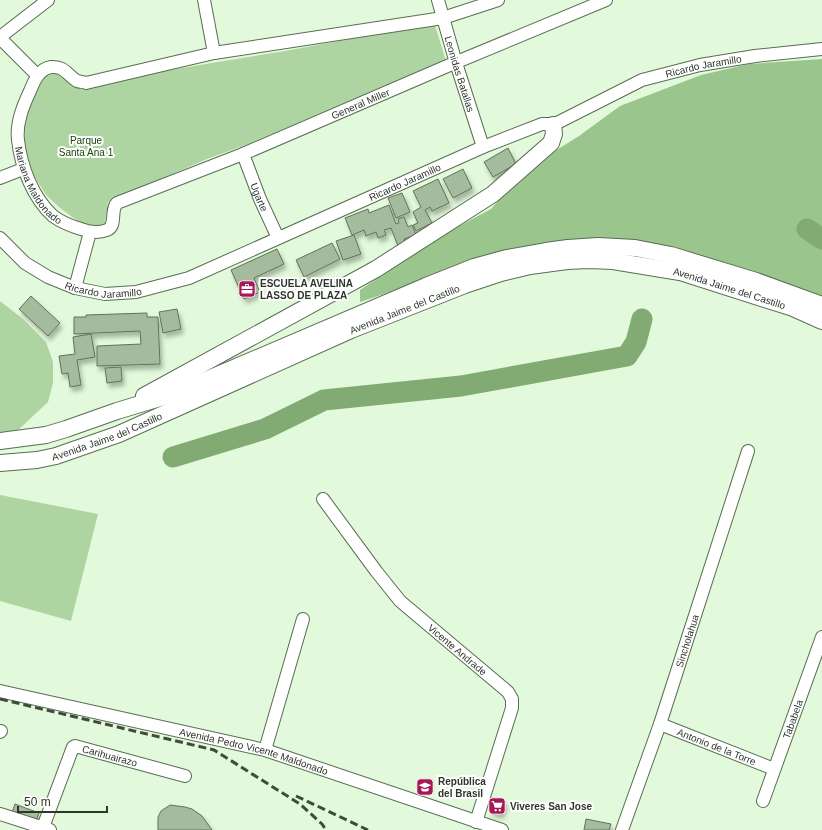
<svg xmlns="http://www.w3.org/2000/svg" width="822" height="830" font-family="Arial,sans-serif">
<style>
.green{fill:#aed5a1}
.forest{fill:#9ac58c}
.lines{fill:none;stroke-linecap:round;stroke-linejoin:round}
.river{stroke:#81ab73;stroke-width:21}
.building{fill:#a5bb9e;stroke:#5f7358;filter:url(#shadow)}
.minor-casing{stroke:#596d53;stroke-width:14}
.major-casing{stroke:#596d53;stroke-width:18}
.minor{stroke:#fff;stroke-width:12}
.major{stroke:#fff;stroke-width:16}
.rail{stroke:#404a3d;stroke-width:3;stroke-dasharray:8 4;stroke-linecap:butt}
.labels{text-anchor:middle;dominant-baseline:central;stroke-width:4;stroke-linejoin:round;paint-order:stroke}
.street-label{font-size:10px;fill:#2d362b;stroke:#fefefe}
.park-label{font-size:10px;fill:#1a4307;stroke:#fefefe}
.poi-label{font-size:10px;font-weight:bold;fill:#2d362b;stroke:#fefefe;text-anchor:start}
</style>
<defs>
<filter id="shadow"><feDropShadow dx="2.5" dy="4.5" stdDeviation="2" flood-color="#0004"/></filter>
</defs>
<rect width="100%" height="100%" fill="#e2f9db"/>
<path class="green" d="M434 22 446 61 354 101 268 137 207 159 108 202 104 230 82 224 60 208 46 195 33 174 24 151 25 118 32 95 44 77 60 72 79 87C148 73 216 62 285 51 335 42 385 32 434 22Z
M0 301 23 319 46 342 53 362V383L48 402 17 431 0 434Z
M0 495 98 514 71 621 0 601Z"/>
<path class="forest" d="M822 59V299L673 252H509L360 302V290L441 236 491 209 504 194 547 156 579 136 620 106 701 75 749 64Z"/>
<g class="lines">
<path class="river" d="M807 229 822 239
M173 457 265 429 324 400 461 386 627 356 636 342 642 319"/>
</g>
<path class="building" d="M508 148 516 164 493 177 484 162Z
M463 169 472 188 453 198 443 179Z
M438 179 449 203 432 211 430 207 425 210 432 223 416 231 413 225 418 223 413 212 421 207 413 191Z
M402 193 410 212 396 218 388 198Z
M389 205 396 224 399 223 398 219 404 217 408 227 412 225 416 235 404 239 405 243 398 246 391 228 384 230 386 235 378 238 376 232 366 236 364 230 352 235 345 218 368 209 369 213Z
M354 235 361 254 343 260 336 241Z
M332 243 340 259 304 277 296 260Z
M277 249 284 264 254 278 260 292 244 299 231 270Z
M31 296 60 323 48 336 19 309Z
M177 309 181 329 163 333 159 312Z
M147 313V317H158L160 364 97 366V346L141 344 140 331 74 334V317H86V315Z
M91 334 95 357 77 360 81 385 70 387 68 373 62 374 59 356 75 354 73 337Z
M121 367 122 381 107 383 105 368Z
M494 798 505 802 501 814 490 811Z
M15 804 39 813 35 823 11 815Z
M170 805 185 807 192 809 202 816 212 830H158V817L161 811Z
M586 819 611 824 609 830H584Z"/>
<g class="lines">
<defs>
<g id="minor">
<path d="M204 0 214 53"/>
<path id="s1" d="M438 0 456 63 483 147"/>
<path id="s2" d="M498 0 443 18 214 53 86 83C84 82 80 82 77 81 67 75 65 66 51 67 39 69 34 81 30 91 23 106 16 123 18 140 21 167 33 198 53 216 61 222 71 226 81 229 89 232 99 233 107 230 117 226 110 210 117 203L243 154 452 64 606 0"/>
<path d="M0 37 48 0"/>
<path d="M0 38 37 75"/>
<path id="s3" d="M243 154 260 199 278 238"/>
<path d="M0 178 23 169"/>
<path id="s4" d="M0 238 25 263 48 277 75 288 105 294 136 292 189 278 483 147 542 124H548L553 125 642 80 700 65 755 56 822 49"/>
<path d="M75 288 90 232"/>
<path id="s5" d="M323 499 376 571 400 601 508 692 512 699V708L476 822"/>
<path id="s6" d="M0 691 265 750 502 830"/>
<path id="s7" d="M660 724 774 769"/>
<path d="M0 732 1 731"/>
<path d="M265 750 303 619"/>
<path id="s8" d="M763 801 822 637"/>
<path d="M0 814 50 830"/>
<path id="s9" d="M42 830 73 747 75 746 185 776"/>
<path id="s10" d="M622 830 660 724 748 451"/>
</g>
<g id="major">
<path d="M144 396 376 269 493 194 551 143 554 134 553 125"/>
<path d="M0 441 46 435 66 429 117 411 173 394 426 286 474 267 507 258 546 251 568 248 598 246 635 248 671 255 756 281 822 305"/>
<path id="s11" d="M0 463 37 460 56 456 119 434 351 330 465 285 501 273 530 266 567 261 589 260 613 261 680 272 793 308 822 321"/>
</g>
</defs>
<use href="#minor" class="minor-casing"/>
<use href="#major" class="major-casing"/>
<use href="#minor" class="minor"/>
<use href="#major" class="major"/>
<path class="rail" d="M0 699 214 750 300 804 322 824 326 830
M296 796 368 830"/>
</g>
<defs>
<symbol id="office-square" viewBox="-11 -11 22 22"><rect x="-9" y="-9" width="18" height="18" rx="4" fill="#a61758" stroke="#fefefe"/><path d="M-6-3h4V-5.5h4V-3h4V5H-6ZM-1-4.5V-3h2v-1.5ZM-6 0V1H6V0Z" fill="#fff"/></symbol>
<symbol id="school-square" viewBox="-11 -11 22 22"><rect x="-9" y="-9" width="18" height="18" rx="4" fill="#a61758" stroke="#fefefe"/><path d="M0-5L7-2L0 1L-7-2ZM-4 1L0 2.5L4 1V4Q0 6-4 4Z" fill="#fff"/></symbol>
<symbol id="supermarket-square" viewBox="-11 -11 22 22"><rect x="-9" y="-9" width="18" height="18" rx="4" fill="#a61758" stroke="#fefefe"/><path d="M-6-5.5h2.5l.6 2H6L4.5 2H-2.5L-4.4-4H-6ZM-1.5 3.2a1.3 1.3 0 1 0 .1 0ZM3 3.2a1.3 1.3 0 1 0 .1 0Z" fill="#fff"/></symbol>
</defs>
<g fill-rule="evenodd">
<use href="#office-square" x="237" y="279" width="20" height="20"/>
<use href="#school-square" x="415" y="777" width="20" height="20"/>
<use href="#supermarket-square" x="487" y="796" width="20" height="20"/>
</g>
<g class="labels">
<g class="street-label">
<text stroke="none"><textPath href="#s4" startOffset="767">Ricardo Jaramillo</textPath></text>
<text stroke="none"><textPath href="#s1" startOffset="77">Leonidas Batallas</textPath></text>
<text stroke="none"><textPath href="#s2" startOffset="981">General Miller</textPath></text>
<text stroke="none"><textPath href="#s2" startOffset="596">Mariana Maldonado</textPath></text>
<text stroke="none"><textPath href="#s4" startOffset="444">Ricardo Jaramillo</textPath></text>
<text stroke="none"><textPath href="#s3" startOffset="46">Ugarte</textPath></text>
<text stroke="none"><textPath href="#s4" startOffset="120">Ricardo Jaramillo</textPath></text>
<text stroke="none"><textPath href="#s11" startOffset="771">Avenida Jaime del Castillo</textPath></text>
<text stroke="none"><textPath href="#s11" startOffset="435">Avenida Jaime del Castillo</textPath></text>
<text stroke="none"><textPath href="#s11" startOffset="111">Avenida Jaime del Castillo</textPath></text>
<text stroke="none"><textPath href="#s10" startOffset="200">Sincholahua</textPath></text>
<text stroke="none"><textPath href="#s5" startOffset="203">Vicente Andrade</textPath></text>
<text stroke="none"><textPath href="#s8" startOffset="87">Tababela</textPath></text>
<text stroke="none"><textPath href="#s7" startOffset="61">Antonio de la Torre</textPath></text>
<text stroke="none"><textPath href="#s6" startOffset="261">Avenida Pedro Vicente Maldonado</textPath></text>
<text stroke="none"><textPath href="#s9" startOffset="127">Carihuairazo</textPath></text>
</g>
<g class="park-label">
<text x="86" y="140">Parque<tspan x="86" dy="12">Santa Ana 1</tspan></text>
</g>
<g class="poi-label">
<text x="260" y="283">ESCUELA AVELINA<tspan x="260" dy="12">LASSO DE PLAZA</tspan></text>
<text x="438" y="781">República<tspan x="438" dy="12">del Brasil</tspan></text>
<text x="510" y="806">Viveres San Jose</text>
</g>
</g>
<path d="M18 806v6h89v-6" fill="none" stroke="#2d362b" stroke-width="2"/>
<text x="24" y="806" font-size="12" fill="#2d362b" stroke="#fefefe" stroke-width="3" paint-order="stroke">50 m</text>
</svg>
